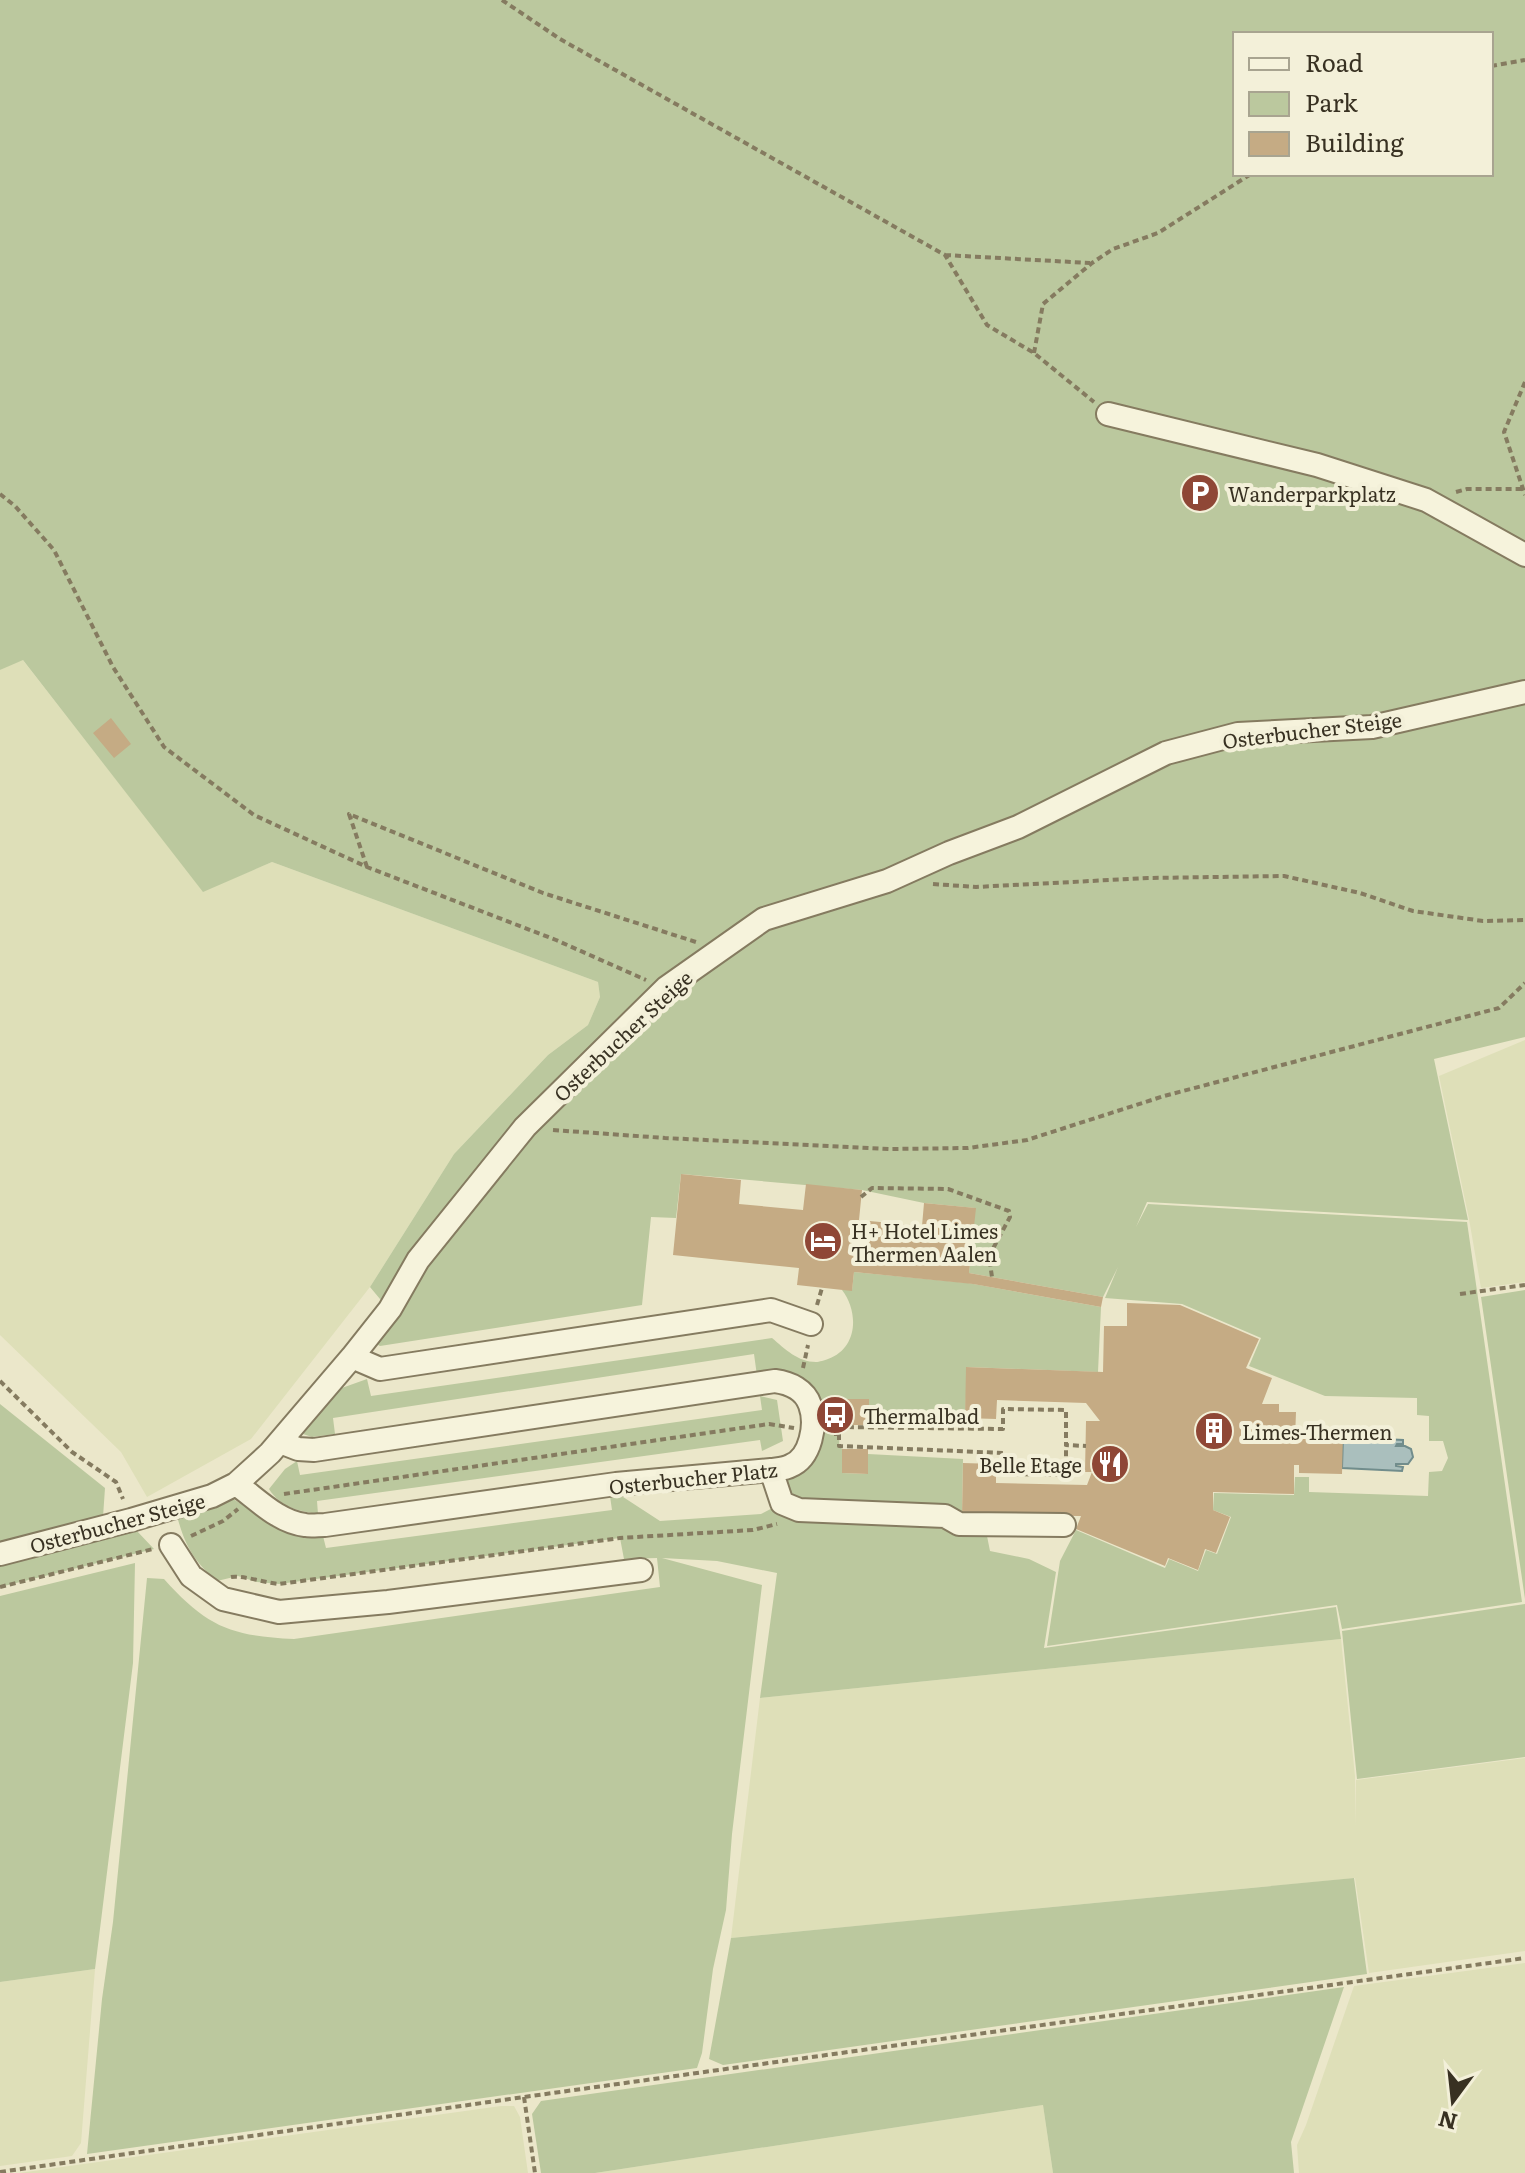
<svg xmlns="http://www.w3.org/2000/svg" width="1525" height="2173" font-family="Literata,serif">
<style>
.farmland{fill:#dedfb8}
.green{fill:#bbc89e;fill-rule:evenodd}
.water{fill:#aabfbd;stroke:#718d8c;stroke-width:2}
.building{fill:#c5ab84}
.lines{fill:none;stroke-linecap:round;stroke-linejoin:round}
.minor-casing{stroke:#857b60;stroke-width:26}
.path{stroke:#857b60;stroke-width:4;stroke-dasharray:6 4;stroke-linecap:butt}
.minor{stroke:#f6f3dc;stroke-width:22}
.labels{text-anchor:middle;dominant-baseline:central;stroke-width:8;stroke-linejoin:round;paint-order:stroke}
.poi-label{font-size:20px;fill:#383122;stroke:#f3f0d9;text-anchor:start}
.street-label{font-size:20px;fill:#383122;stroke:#f3f0d9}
</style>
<rect width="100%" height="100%" fill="#ebe7ca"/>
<path class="farmland" d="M22 659 203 891 272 862 598 982 600 997 588 1025 548 1055 454 1154 370 1287 251 1439 147 1497 121 1452 0 1335V670Z
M1525 1040V1282L1481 1288 1469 1219 1439 1076Z
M1341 1639 1355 1776V1826L1356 1780 1525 1758V1951L1369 1973 1355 1878 731 1938 760 1698Z
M1525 1963V2173H1299L1297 2145 1306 2125 1354 1986Z
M95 1969 81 2143 72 2156 0 2166V1982Z
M1043 2105 1053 2173H595Z
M501 2106H514L520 2117 528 2173H19Z"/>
<path class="green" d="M0 0H1525V1037L1434 1059 1468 1220 1147 1202 1136 1227 1148 1204 1467 1222 1522 1602 1342 1629 1337 1605 1047 1646 1060 1561 1076 1530 1165 1568 1169 1559 1198 1571 1206 1550 1217 1554 1231 1517 1213 1510 1214 1493 1294 1495 1295 1477H1309V1492L1428 1496 1429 1472 1442 1471 1448 1458 1443 1441H1429V1416L1417 1415V1398L1325 1396 1249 1366 1261 1338 1182 1304 1105 1298 1118 1267 1103 1297 969 1273 975 1208 924 1203 862 1190 681 1174 676 1218 651 1217 642 1305 380 1346 373 1342 385 1305 370 1287 454 1154 548 1055 588 1025 600 997 598 982 272 862 203 892 23 660 0 670ZM1235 34H1491V174H1235Z
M854 1272 968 1283 1101 1307 1098 1372 967 1367 965 1424 869 1422V1399H842L839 1446 842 1449V1473L867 1474 868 1454 963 1459 962 1515 864 1513 862 1525 930 1527 987 1536 990 1551 1029 1559 1056 1572 1044 1648 1336 1607 1341 1639 760 1698 777 1573 717 1561 662 1558 762 1585 732 1834 726 1910 713 1969 702 2053 697 2068 87 2154 102 1999 113 1922 147 1578 164 1579C207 1627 231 1636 294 1639L660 1587 657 1558 624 1559 620 1538 279 1584 257 1582 238 1576 217 1581C193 1561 185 1545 177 1516L230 1497 278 1527 323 1536 326 1548 612 1510 610 1496 620 1495 660 1521 761 1514 782 1503 771 1470 792 1466 810 1404 758 1383 754 1354 333 1418 335 1434 312 1437 303 1434 339 1389 367 1379 371 1396 772 1338C785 1349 798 1362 816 1362 819 1362 825 1360 828 1359 858 1348 859 1312 842 1290H852Z
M1525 1290V1599L1481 1297Z
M760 1396 777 1400 783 1441 762 1451 760 1440 317 1501 318 1514C298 1511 280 1507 269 1489L285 1469 297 1461 300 1475 762 1410Z
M0 1404 105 1488 103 1517 0 1543Z
M136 1530 154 1549 0 1587V1564Z
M135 1563 133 1663 95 1969 0 1982V1596Z
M1525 1604V1757L1357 1779 1342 1631Z
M1354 1878 1367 1974 723 2065 709 2059 731 1938Z
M1344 1987 1291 2142 1294 2173H1053L1043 2105 595 2173H541L532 2114 541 2101Z"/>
<path class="water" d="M1343 1437 1403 1440V1444H1397L1396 1446H1405L1411 1449 1413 1457 1408 1464H1396V1466L1403 1467 1402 1471 1342 1468Z"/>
<path class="building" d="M111 718 131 744 114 758 93 733Z
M681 1174 741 1180 739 1204 803 1210 806 1184 862 1190 859 1220 922 1226 924 1203 976 1208 969 1273 1103 1297 1101 1307 973 1284 854 1272 852 1291 797 1285 799 1268 673 1255Z
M1127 1303 1180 1305 1259 1339 1246 1368 1272 1378 1262 1404H1279V1412H1296L1295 1439 1300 1440V1433L1343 1434 1342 1474 1299 1473V1465H1294V1494L1213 1492V1510L1230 1517 1216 1553 1205 1549 1198 1570 1168 1558 1165 1566 1076 1529 1081 1516 962 1515 963 1463 996 1464V1483L1087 1485 1092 1472H1085L1086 1421H1100L1086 1403 997 1400 996 1419 965 1418 966 1367 1103 1372 1104 1326H1127Z
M842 1399H869V1425H842Z
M842 1449H868V1474L842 1473Z"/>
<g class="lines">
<defs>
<path id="minor" d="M1108 414 1317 465 1426 500 1525 555
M352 1357 380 1369 771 1310 811 1324
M771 1470 782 1503 799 1510 945 1516 959 1524 1064 1525
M236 1484C256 1498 278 1522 305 1525 311 1526 318 1525 325 1525L616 1484 771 1470C777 1469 785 1469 790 1466 811 1458 817 1424 810 1405 805 1390 790 1383 775 1381L314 1450 298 1449 280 1442
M171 1545 191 1576 223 1599 279 1612 388 1602 641 1570
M0 1554 131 1520 212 1496 236 1484 270 1453 352 1357 390 1309 418 1260 525 1127 666 988 764 919 887 881 949 853 1018 827 1166 753 1238 734 1372 727 1525 692"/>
</defs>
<use href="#minor" class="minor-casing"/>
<path class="path" d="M502 0 560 39 945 255 987 325 1034 353 1094 402
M1491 66 1525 60
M945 255 1090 263
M1034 353 1043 304 1092 263 1113 249 1158 233 1251 174
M1525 382 1504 432 1525 495
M1456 492 1467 489H1523
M0 494 15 506 54 550 113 667 164 747 254 815 367 867 556 940 646 980
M367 867 349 814 543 893 696 942
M933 884 976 887 1148 878 1284 876 1360 893 1413 911 1483 921 1525 920
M553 1130 665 1138 890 1149 968 1148 1027 1140 1164 1096 1499 1008 1525 983
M861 1197 872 1188 948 1189 1009 1211 1010 1217 989 1256 992 1277
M1460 1294 1525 1285
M817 1305 822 1288
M803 1368 808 1345
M0 1381 72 1452 116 1482 123 1499
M834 1434H839L840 1427 1003 1429V1409L1066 1410V1445L1086 1446
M839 1434V1446L1003 1453 1002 1474 1066 1475V1445
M284 1494 769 1424 794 1428
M191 1536 223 1521 238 1509
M231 1577C242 1575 266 1583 279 1584L620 1538 753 1530 777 1524
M0 1587 153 1549
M524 2097 535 2173
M0 2172 524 2097 1525 1958"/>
<use href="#minor" class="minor"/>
</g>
<defs>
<symbol id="parking-disc" viewBox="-11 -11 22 22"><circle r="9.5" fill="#8f4736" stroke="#f3f0d9"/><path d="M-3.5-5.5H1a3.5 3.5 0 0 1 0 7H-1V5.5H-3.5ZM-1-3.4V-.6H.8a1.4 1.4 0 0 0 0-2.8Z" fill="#fff"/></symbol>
<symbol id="hotel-disc" viewBox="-11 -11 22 22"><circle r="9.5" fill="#8f4736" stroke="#f3f0d9"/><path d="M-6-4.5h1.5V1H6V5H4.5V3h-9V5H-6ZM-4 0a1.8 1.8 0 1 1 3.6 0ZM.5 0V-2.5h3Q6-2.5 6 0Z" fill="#fff"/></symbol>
<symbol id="bus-disc" viewBox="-11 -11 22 22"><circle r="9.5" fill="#8f4736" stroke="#f3f0d9"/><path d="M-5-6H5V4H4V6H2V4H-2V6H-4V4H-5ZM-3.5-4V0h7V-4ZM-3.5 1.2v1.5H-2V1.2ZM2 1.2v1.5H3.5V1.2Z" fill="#fff"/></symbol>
<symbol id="building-disc" viewBox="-11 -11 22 22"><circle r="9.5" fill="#8f4736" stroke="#f3f0d9"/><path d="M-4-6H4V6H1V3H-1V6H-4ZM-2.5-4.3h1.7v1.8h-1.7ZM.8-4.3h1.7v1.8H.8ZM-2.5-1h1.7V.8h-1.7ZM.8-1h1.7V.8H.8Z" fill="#fff"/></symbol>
<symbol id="restaurant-disc" viewBox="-11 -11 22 22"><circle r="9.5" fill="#8f4736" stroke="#f3f0d9"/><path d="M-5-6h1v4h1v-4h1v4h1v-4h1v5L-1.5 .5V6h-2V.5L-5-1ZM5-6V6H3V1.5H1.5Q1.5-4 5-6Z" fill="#fff"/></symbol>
</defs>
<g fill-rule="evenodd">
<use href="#parking-disc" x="1178" y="471" width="44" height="44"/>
<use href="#hotel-disc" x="801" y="1219" width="44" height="44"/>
<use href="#bus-disc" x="813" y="1393" width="44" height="44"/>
<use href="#building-disc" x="1192" y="1409" width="44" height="44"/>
<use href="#restaurant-disc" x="1088" y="1442" width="44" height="44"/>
</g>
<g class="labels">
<g class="poi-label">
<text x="1228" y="493">Wanderparkplatz</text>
<text x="851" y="1230">H+ Hotel Limes<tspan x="851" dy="23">Thermen Aalen</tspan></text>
<text x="863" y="1415">Thermalbad</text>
<text x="1242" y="1431">Limes-Thermen</text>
<text x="1082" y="1464" text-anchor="end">Belle Etage</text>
</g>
<g class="street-label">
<text transform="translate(1312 729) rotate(-7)">Osterbucher Steige</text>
<text transform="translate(622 1035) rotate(-43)">Osterbucher Steige</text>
<text transform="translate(693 1477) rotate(-6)">Osterbucher Platz</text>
<text transform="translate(117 1522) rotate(-15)">Osterbucher Steige</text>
</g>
</g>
<rect x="1233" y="32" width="260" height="144" fill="#f3f0d9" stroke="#a8a490" stroke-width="2"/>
<rect x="1249" y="58" width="40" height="12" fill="#f6f3dc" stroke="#a8a490" stroke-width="2"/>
<text x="1305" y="72" font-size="24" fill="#383122">Road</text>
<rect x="1249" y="92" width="40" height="24" fill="#bbc89e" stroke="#a8a490" stroke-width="2"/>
<text x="1305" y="112" font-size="24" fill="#383122">Park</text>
<rect x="1249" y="132" width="40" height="24" fill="#c5ab84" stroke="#a8a490" stroke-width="2"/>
<text x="1305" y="152" font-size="24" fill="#383122">Building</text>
<g transform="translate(1453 2101) rotate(195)" stroke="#f3f0d9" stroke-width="6" paint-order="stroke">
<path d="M0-6L14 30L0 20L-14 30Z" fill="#383122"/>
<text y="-12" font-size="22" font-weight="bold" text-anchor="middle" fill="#383122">N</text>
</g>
</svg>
